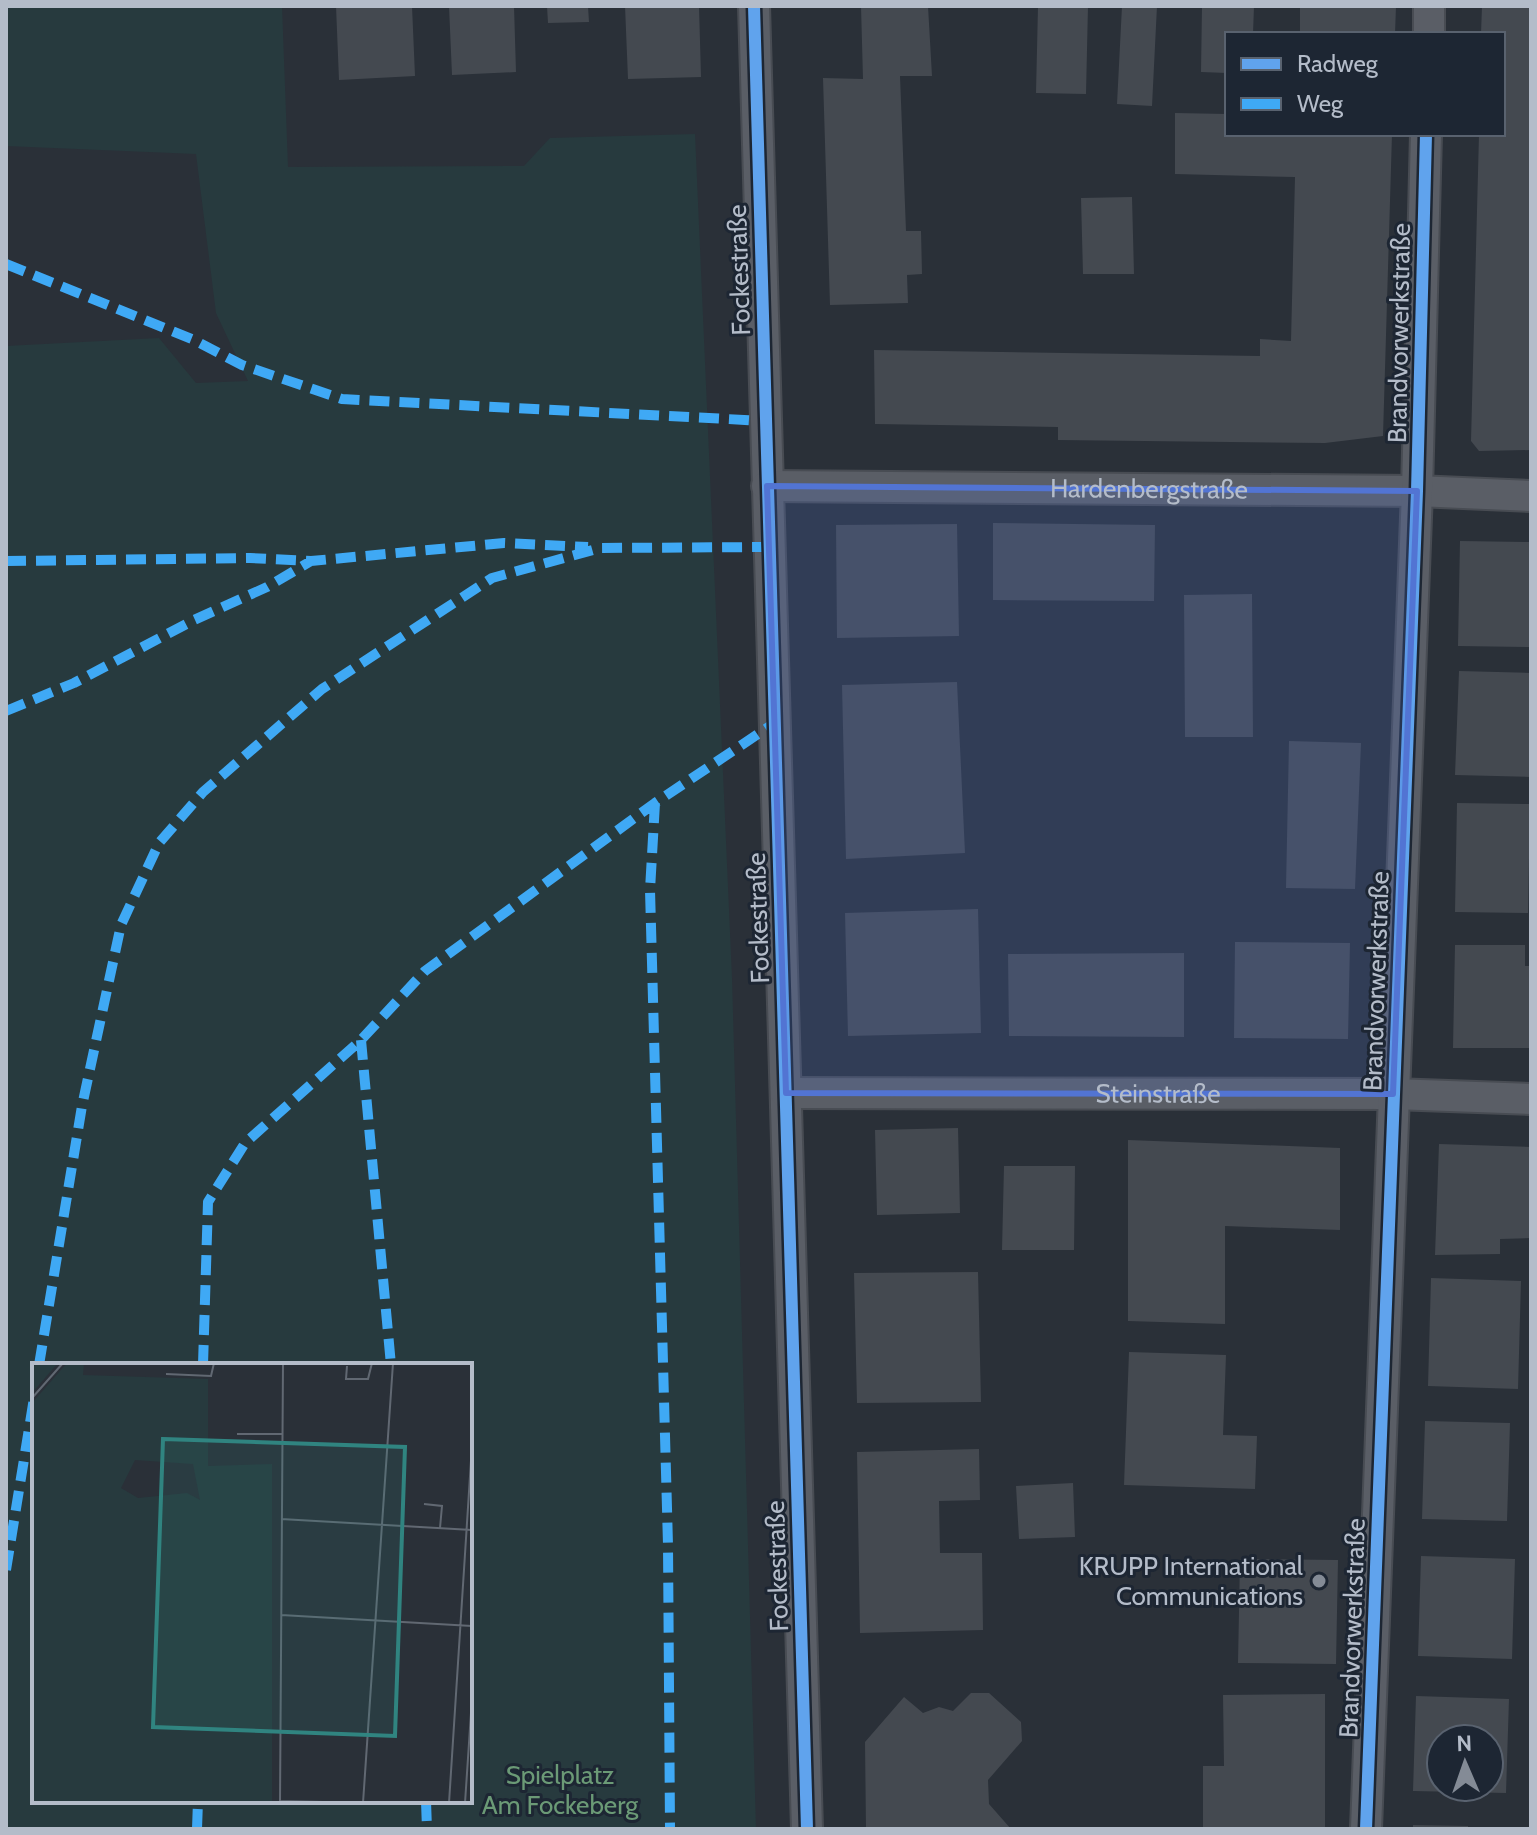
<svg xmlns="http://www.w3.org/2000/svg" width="1537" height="1835" font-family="Cabin,sans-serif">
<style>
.green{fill:#273a3e;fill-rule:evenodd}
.building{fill:#444950;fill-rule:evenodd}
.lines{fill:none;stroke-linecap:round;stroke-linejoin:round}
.minor-casing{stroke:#484c53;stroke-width:34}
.minor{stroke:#5a5e66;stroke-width:30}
.quiet{stroke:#3fa9f5;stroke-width:10;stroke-dasharray:20 10;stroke-linecap:butt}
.cycleway-casing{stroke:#1d2633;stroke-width:17}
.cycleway{stroke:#60a3ed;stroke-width:12}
.marked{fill:#5274d3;fill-opacity:0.2;stroke:#5274d3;stroke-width:6;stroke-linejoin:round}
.poi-dot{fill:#848b96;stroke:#1d2633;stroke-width:3}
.labels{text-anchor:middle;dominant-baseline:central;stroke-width:6;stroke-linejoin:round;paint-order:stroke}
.street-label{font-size:26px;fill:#b4bcc9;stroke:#1d2633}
.poi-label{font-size:26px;fill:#b4bcc9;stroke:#1d2633;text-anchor:end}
.park-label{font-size:26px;fill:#6b9a76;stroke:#1d2633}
.inset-road{fill:none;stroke:#616872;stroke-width:2}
.view{fill:#308480;fill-opacity:0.15;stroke:#308480;stroke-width:4}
.inset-edge{fill:none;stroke:#b4bcc9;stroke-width:4}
</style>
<rect width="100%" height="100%" fill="#2a3038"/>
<path class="green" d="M6 6H282L288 167 524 166 550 138 695 134 732 978 756 1829H6V346L159 338 196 383 248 381 216 313 196 154 6 146ZM34 1365H470V1801H34Z"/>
<path class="building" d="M336 6H412L415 76 339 80Z
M449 6H514L516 72 452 75Z
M547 6H588L589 22 548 23Z
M625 6H699L701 77 628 79Z
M861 6H928L932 76H900L906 231H921L922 274 907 275 908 303 830 305 823 78 863 79Z
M1038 6H1088L1086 94 1036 93Z
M1122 6H1157L1152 106 1117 104Z
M1202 6H1254L1253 34H1227V73L1201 72Z
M1300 6H1396L1395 34H1300Z
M1482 6H1531V450L1479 451 1471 441 1479 134H1503V34H1481Z
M1175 113 1227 114V134H1392L1383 436 1325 443 1058 440V427L875 424 874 350 1260 356V339L1291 341 1295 177 1175 174Z
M1132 197 1134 274H1083L1081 198Z
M993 523 1155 525 1154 601 993 600Z
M957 524 959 636 837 638 836 525Z
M1460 541 1531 542V647L1458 646Z
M1252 594 1253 737H1185L1184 595Z
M1459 671 1531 673V777L1455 775Z
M957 682 965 853 846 859 842 685Z
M1289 741 1361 743 1355 889 1286 888Z
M1457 803 1530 804 1528 913 1455 912Z
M978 909 981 1033 848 1036 845 913Z
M1235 942 1350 943 1348 1039 1234 1038Z
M1455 945H1525V966H1531V1048H1453Z
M1184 953V1037L1009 1036 1008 954Z
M958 1128 960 1213 877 1215 875 1130Z
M1128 1140 1340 1148V1230L1225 1226V1324L1128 1321Z
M1439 1144 1531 1147V1238L1500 1239V1254L1435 1255Z
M1004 1166H1075L1074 1250H1002Z
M978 1272 981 1402 857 1403 854 1273Z
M1431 1278 1521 1281 1518 1389 1428 1386Z
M1129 1352 1226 1355 1223 1435 1257 1436 1255 1489 1124 1485Z
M1425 1421 1510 1423 1507 1521 1422 1519Z
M979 1449 980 1500 939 1501 940 1553H982L983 1630 860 1633 857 1452Z
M1073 1483 1075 1537 1019 1539 1016 1486Z
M1421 1556 1515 1559 1512 1659 1418 1656Z
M1240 1559 1338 1560 1336 1664 1238 1663Z
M971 1693H989L1021 1722 1022 1741 988 1780 989 1804 1011 1829H866L865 1742 904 1697 923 1713 939 1707 953 1711Z
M1325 1694V1829H1203V1766H1224L1223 1695Z
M1416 1696 1509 1699 1506 1793 1413 1791ZM1441 1739H1489V1787H1441Z
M1413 1825 1468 1826V1829H1413Z"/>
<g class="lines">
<defs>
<g id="minor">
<path d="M754 6 807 1829"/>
<path d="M1429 34V6"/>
<path id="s1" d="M767 486 1417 491 1531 496"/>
<path id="s2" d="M786 1093 1393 1094 1531 1099"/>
<path d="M1366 1829 1417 491 1426 134"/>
</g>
</defs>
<use href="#minor" class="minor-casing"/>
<use href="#minor" class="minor"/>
<path class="quiet" d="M6 264 194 340 242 365 342 399 765 421
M6 561 250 558 311 561 504 543 588 547
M6 711 74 683 194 620 267 587 311 561
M655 803 650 890 668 1545 670 1829
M361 1040 391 1365
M39 1365 82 1106 121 925 159 843 203 792 322 689 492 578 600 548 768 547
M203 1365 208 1202 245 1143 361 1040 425 971 655 803 773 724
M6 1570 34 1398
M426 1801 427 1829
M197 1829 198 1801"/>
<defs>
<path id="cycleway" d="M754 6 807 1829
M1366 1829 1417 491 1426 134"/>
</defs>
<use href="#cycleway" class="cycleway-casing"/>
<use href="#cycleway" class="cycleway"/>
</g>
<path class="marked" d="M767 486 1417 491 1393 1094 786 1093Z"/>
<circle class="poi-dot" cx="1319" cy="1581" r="8"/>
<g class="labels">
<g class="street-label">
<text transform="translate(739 270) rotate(-92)">Fockestraße</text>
<text transform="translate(1399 333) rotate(-89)">Brandvorwerkstraße</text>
<text stroke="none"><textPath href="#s1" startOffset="382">Hardenbergstraße</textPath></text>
<text transform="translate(758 918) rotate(-92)">Fockestraße</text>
<text transform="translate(1376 981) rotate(-88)">Brandvorwerkstraße</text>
<text stroke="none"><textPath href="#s2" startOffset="372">Steinstraße</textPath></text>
<text transform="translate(777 1566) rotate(-92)">Fockestraße</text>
<text transform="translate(1352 1628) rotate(-88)">Brandvorwerkstraße</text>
</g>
<g class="poi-label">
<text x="1303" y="1566">KRUPP International<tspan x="1303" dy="30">Communications</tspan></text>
</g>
<g class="park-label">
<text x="560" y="1775">Spielplatz<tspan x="560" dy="30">Am Fockeberg</tspan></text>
</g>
</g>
<g transform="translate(32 1363)">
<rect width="440" height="440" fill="#2a3038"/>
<path d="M4 0H26L0 30V7ZM35 0H52L51 12 176 16V103L240 101V440H0V40ZM103 97 161 101 168 137 155 130 106 135 89 125Z" fill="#273a3e" fill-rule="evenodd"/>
<path class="inset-road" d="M315 3 314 16H336L340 0M134 11 179 13 182 0M0 35 31 0M205 71H250M392 141 410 143 408 165M249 156 440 167M249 252 440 263M248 438 335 440M248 440 251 0M331 440 361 0M417 440 440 82M433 440 440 335"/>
<path class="view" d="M131 76 373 84 363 373 121 364Z"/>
<rect width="440" height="440" class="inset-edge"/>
</g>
<rect width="1537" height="1835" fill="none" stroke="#b4bcc9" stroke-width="16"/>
<rect x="1225" y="32" width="280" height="104" fill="#1d2633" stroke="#59626f" stroke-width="2"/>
<rect x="1241" y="58" width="40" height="12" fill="#60a3ed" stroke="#59626f" stroke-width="2"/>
<text x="1297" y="72" font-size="24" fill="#b4bcc9">Radweg</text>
<rect x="1241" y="98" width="40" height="12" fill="#3fa9f5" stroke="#59626f" stroke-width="2"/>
<text x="1297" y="112" font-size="24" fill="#b4bcc9">Weg</text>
<g transform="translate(1465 1763) rotate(358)"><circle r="38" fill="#1d2633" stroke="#59626f" stroke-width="2"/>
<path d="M0-6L14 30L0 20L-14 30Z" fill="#848b96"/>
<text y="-12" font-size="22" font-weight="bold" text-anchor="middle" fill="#b4bcc9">N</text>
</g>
</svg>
